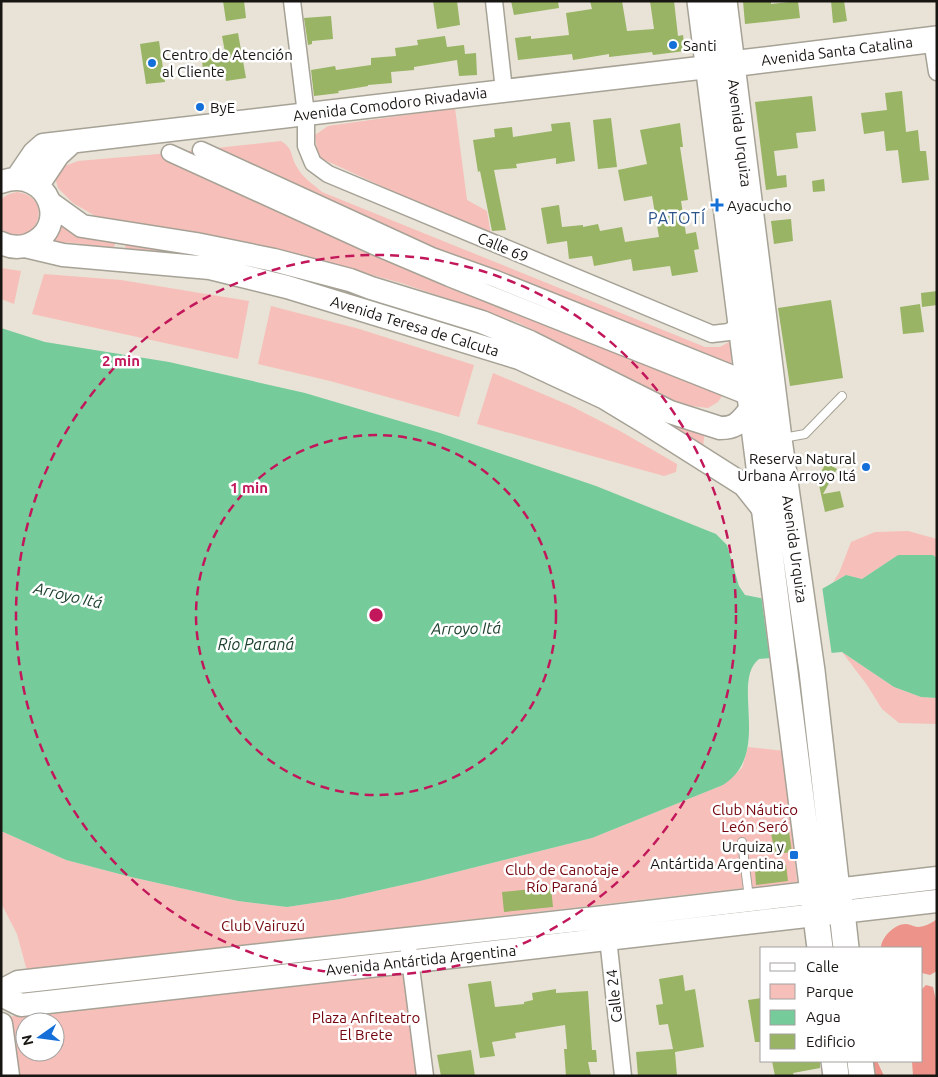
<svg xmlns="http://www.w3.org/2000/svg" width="938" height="1077" font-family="Ubuntu,sans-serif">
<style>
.green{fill:#f7bfb9;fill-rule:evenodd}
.forest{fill:#ed938a}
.water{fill:#75cb9a}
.pier{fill:#e8e3d6}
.building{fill:#98b464}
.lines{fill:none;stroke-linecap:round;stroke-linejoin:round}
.lane-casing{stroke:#a6a296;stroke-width:10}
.street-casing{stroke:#a6a296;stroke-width:19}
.secondary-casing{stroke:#a6a296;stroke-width:25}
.primary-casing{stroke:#a6a296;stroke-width:28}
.lane{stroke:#fff;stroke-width:8}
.street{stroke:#fff;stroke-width:16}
.secondary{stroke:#fff;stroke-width:22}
.primary{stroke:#fff;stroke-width:25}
.ring{fill:none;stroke:#c2185b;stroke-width:2.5;stroke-dasharray:9 6}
.poi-dot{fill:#156fd8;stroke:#fff;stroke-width:2}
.labels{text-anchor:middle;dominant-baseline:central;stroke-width:5;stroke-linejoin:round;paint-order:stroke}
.poi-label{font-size:15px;fill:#181612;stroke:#fff;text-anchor:start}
.street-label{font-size:15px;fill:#181612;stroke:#fff}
.park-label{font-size:15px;fill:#74040d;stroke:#fff}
.neighbourhood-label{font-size:16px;letter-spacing:1px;fill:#2a5388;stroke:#fff}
.water-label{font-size:16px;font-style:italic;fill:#1b402c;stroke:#fff}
.centre{fill:#c2185b;stroke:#fff;stroke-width:2.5}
.ring-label{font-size:15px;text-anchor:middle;font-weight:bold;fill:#c2185b;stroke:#fff;stroke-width:5;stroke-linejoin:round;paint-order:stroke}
</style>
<rect width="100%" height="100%" fill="#e8e3d6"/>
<path class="green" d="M455 108 467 200 487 211 491 236 318 157 315 135 328 126Z
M281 141C294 149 290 156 297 167 302 177 314 185 322 192L705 347H720L731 341V374L724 393 718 402 708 408 691 406 671 401 619 373 519 323 401 283 325 262 208 235 97 217 73 203 58 188 55 178 62 167 78 161 170 153Z
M17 192C60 198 31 256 1 230V199L9 194Z
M63 223 82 236 115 243 114 249 75 243 54 242 52 240 60 224Z
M126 244 268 267V274L184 257 125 249Z
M1 268 21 271 14 304 1 299Z
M279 270 471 328 705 429 703 447 645 415 278 277Z
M44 274 121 280 249 301 238 359 32 314Z
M271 306 356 328 474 365 459 417 330 381 258 364Z
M493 373 571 406 620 431 677 464 676 472 664 476 477 424Z
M908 531 937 539V560L933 555H898L862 579 846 575 833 582 839 573 851 542 875 532Z
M842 652 894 687 921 697 937 698V724L899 723 882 709 867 685Z
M748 747 785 751 797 882 422 925 245 948 27 971 17 934 1 903V831L66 860 131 877 238 901 287 907 340 899 420 881 592 838 723 785 742 768Z
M409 971 422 1076H13L6 1017ZM25 1022H55V1052H25Z"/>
<path class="forest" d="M937 919V971L930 975 922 973V948H881C881 938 894 924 906 924 910 924 914 927 918 927 924 927 932 923 937 919Z
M926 985 933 987 936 1000 937 1076H913L912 1061H922V989Z
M857 1061H877L884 1076H861Z"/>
<path class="water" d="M1 328 45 342 169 362 305 393 440 433 596 486 716 534 727 545 739 586 745 595 765 599 822 589 846 575 862 579 898 555H933L937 558V698L921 697 894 687 842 652 759 659C730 682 773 753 723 785L592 838 420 881 340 899 287 907 238 901 131 877 66 860 1 831Z"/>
<path class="pier" d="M822 586 832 656 770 661 761 595 765 597Z"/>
<path class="building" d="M223 1H244L246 18 226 21Z
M433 1H457L460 25 437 29Z
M511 1H558L559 8 514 15Z
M590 1H622L627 31 654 29 650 1H674L678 36 683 35 685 51 653 55 652 52 609 57V54L573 60 572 54 518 60 515 38 531 36V39L569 35 566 13 592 9Z
M743 1H771V4L798 1 800 18 745 24Z
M831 1H844L847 21 833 23Z
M331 16 333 39 312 41V44L308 45 304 18Z
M238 33 246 78 226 81 224 67 203 69 201 54 225 52 222 36Z
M445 36 447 47 464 45 465 54 476 53 477 75 459 76 457 60 414 67V70L391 72 392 83 368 85V86L338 91 339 93 314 96 311 70 335 66 336 70 371 65V58L396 56 395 48 418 45 417 40Z
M159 41 165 82 146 84 140 44Z
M902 91 906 132 918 130 920 151H926L929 180 902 183 898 150 886 151 884 131 864 134 861 113 887 110 885 93Z
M812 96 816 131 796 133 798 148 774 151 777 176 786 175 787 187 766 190 755 102Z
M611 118 617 167 598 169 593 120Z
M570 122 575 161 556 164V158L516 164 517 168 494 170 506 230 492 231 480 171 478 172 473 140 495 137 494 129 512 127 513 137 552 131 551 124Z
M680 123 683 147H680L688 200 681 201 686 234 696 232 699 249 694 250 698 272 672 276 670 266 633 271 631 259 594 266 592 256 569 259 567 241 547 244 541 208 559 205 562 227 583 225V227L598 224 600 231 622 227 625 242 659 237 652 196 624 201 618 170 647 164 640 130Z
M824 179 825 191 813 192 812 181Z
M791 219 793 241 774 244 771 221Z
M937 291V305L922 307 921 293Z
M831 300 843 378 790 386 778 308Z
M920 304 924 332 903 334 900 307Z
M826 463 837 469 823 494 840 491 844 507 825 512 819 485 815 483Z
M788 825 792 852 775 854 770 828Z
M786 865 788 881 756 885 755 869Z
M551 887 553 907 504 912 502 892Z
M683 975 685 991 695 989 704 1047 675 1052 677 1076H638L636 1052 673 1049 668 1024 659 1025 656 1005 663 1004 659 979Z
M491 981 495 1007 524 1004V1002L533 1000 532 993 556 989V993L588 991 592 1050H596L597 1062H588L591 1076H566L564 1049H567L565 1025 515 1033 516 1038 492 1042 495 1056 480 1058 468 984Z
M762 998V1042H755L748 1000Z
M471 1050 475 1076H441L437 1055Z
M772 1061H820V1068L793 1073 794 1076H775Z"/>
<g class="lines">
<defs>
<path id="lane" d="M783 438 805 434 842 396
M742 842 749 898"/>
<path id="street" d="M292 1 306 114V146L313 163 328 174 712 334 729 332 741 324
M494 1 504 90
M932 40 937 72
M201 150 432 256 496 279 748 380
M170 153 376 247 449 278 749 397
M607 929 623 1076
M409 952 425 1076"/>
<path id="secondary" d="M17 178 34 153 43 145 725 65
M1 182C49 165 72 229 28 245 19 248 9 247 1 243
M38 185 58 155 71 143
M50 203 82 226 196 244 274 260 350 280 371 288 482 322 530 342 670 412 720 428C738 428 740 421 751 409
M25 246 63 255 210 268 287 287 519 358 605 398 643 421 744 485 764 510
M1 991 18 982 605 917 937 878
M1 995 21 1005 433 959 937 901
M1 1024 8 1076"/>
<path id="primary" d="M700 1 820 948
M724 1 779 439 812 671 837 890 842 912 846 948
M731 64 937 39
M834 1061 836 1076
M860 1061 862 1076"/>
</defs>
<use href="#lane" class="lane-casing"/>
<use href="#street" class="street-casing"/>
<use href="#secondary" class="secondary-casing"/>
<use href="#primary" class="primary-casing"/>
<use href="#lane" class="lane"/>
<use href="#street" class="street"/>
<use href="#secondary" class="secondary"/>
<use href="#primary" class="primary"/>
</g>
<g class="ring">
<circle cx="376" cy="615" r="180"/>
<circle cx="376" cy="615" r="360"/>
</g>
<g class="poi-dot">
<circle cx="673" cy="45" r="5"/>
<circle cx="152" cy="63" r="5"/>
<circle cx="200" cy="107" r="5"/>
<path d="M714.5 197.5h5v5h5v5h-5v5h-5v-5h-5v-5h5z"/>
<circle cx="866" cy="467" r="5"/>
<rect x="789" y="850" width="10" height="10" rx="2.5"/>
</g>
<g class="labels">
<g class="poi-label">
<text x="683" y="45">Santi</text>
<text x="162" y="54">Centro de Atención<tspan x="162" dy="17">al Cliente</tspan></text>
<text x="210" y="107">ByE</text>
<text x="727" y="205">Ayacucho</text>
<text x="856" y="458" text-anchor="end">Reserva Natural<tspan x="856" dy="17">Urbana Arroyo Itá</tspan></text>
<text x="784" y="846" text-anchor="end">Urquiza y<tspan x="784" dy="17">Antártida Argentina</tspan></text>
</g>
<g class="street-label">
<text transform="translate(837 51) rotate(-7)">Avenida Santa Catalina</text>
<text transform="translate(390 104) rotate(-7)">Avenida Comodoro Rivadavia</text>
<text transform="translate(740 133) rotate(83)">Avenida Urquiza</text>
<text transform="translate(503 247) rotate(23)">Calle 69</text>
<text transform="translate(415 326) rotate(17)">Avenida Teresa de Calcuta</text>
<text transform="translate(795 549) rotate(82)">Avenida Urquiza</text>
<text transform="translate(421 960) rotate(-6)">Avenida Antártida Argentina</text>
<text transform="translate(614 996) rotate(-96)">Calle 24</text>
</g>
<g class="park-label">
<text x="755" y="809">Club Náutico<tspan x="755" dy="17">León Seró</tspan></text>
<text x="562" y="869">Club de Canotaje<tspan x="562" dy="17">Río Paraná</tspan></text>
<text x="263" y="925">Club Vairuzú</text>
<text x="366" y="1017">Plaza Anfiteatro<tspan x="366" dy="17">El Brete</tspan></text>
</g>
<g class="neighbourhood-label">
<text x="677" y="218">PATOTÍ</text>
</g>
<g class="water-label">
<text transform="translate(68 595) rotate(13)">Arroyo Itá</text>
<text transform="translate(466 628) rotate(-1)">Arroyo Itá</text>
<text x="256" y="644">Río Paraná</text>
</g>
</g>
<circle cx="376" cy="615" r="8" class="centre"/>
<g class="ring-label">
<text x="121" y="366">2 min</text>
<text x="249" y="493">1 min</text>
</g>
<rect width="938" height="1077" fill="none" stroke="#181612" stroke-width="5"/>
<rect x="760" y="947" width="162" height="115" fill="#ffffff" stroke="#a3a2a0"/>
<rect x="770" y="963" width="25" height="8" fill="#ffffff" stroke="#a3a2a0"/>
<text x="806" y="972" font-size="15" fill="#181612">Calle</text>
<rect x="770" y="984" width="25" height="15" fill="#f7bfb9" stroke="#a3a2a0"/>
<text x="806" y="997" font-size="15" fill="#181612">Parque</text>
<rect x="770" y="1010" width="25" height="15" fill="#75cb9a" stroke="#a3a2a0"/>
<text x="806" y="1022" font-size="15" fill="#181612">Agua</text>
<rect x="770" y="1034" width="25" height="15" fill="#98b464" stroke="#a3a2a0"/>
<text x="806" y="1047" font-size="15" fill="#181612">Edificio</text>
<g transform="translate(40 1037) rotate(256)"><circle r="24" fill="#ffffff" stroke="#a3a2a0"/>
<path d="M0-4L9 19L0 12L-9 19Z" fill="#156fd8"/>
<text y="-8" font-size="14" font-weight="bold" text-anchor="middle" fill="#181612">N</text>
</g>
</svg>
